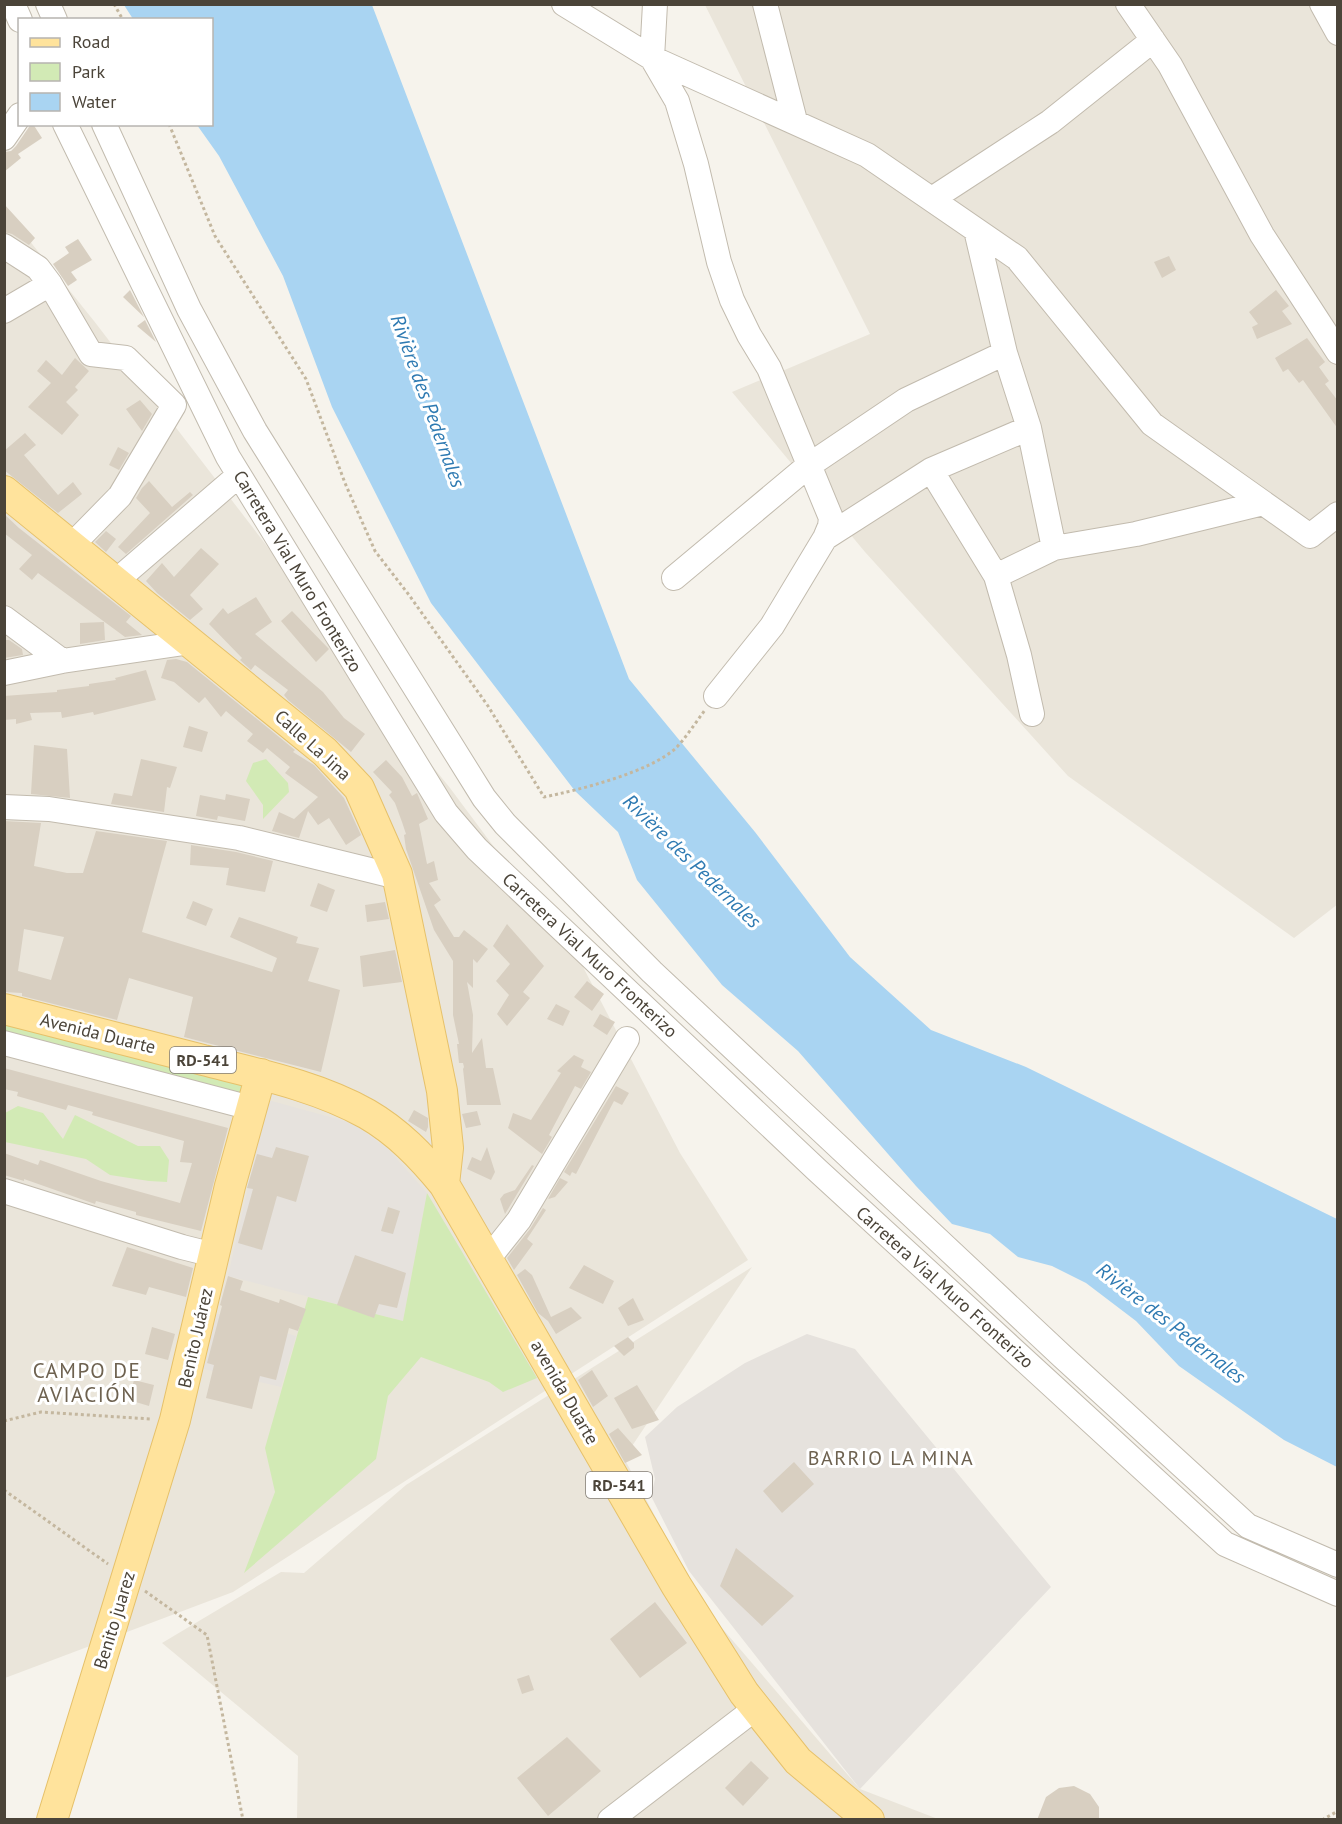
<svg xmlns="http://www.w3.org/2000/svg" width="1342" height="1824" font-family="'PT Sans',sans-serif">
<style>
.residential{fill:#eae5da}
.industrial{fill:#e6e2dd}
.green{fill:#d2eab5}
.water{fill:#a9d4f2}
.building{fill:#d8cfc1;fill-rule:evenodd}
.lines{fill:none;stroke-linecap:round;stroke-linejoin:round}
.minor-casing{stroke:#c2bbae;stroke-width:26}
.major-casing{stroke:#e6c16a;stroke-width:32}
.path{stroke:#c4b79f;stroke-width:3;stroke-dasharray:3 3;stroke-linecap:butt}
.minor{stroke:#fff;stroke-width:24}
.major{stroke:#ffe39c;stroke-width:30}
.labels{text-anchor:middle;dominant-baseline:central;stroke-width:6;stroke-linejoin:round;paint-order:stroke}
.shield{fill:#fff;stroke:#817c74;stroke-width:1.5}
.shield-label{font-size:16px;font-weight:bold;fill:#4b4439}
.street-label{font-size:18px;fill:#4b4439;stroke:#fff}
.water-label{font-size:20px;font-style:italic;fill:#2e7ab2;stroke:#fff}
.neighbourhood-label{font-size:20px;letter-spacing:1.5px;fill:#6e6250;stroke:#fff}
.quarter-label{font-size:21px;letter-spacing:1.5px;fill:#6e6250;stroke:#fff}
</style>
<rect width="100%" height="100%" fill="#f6f3ec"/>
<path class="residential" d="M705 5H1337L1338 904 1294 938 1068 776 865 552 732 392 870 334Z
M4 209 94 321 393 710 399 725 450 788 582 965 680 1153 748 1260 233 1592 5 1678Z
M752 1267 624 1458 703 1606 860 1789 938 1819H297L298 1756 162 1643 281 1572 304 1573 406 1485Z"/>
<path class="industrial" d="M268 1100 352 1123 388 1149 427 1193 403 1321 228 1276Z
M214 1313 296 1336 281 1387 200 1368Z
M807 1334 855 1349 1051 1587 860 1789 689 1571 651 1496 655 1479 645 1437 677 1407 745 1363Z"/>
<path class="green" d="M266 759 288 783 289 792 263 819V805L246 781 253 763Z
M4 1009 261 1074 251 1108 5 1043Z
M18 1106 43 1113 63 1139 75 1115 138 1146H160L169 1160 167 1182 149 1181 110 1175 86 1159 5 1142V1113Z
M427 1193 537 1378 503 1392 489 1382 421 1357 388 1396 376 1459 244 1573 275 1492 265 1448 308 1297 403 1321Z"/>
<path class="water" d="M124 5H372L629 679 755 832 850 957 931 1030 1026 1067 1337 1219V1467L1284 1440 1179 1366 1136 1321 1086 1283 1052 1266 1018 1257 990 1234 952 1224 916 1186 798 1051 722 985 637 880 618 832 575 791 431 603 332 407 283 276 219 156 197 125 212 124V20L133 19Z"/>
<path class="building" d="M31 124H33L42 138 18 154 21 158 4 172V152L11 151 16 146Z
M4 204 35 238 29 245 12 234 4 232Z
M78 239 92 260 71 272 77 280 68 286 53 264 69 253 65 247Z
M1169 256 1176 270 1162 278 1154 262Z
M130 290 144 317 123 297Z
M1276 290 1289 306 1282 311 1292 324 1257 339 1252 327 1258 324 1249 312Z
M145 320 156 342 137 326Z
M1307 338 1325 362 1319 367 1329 381 1325 384 1338 401V429L1303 380 1299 383 1288 369 1283 372 1275 358Z
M75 358 89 371 75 387 78 390 66 402 79 415 62 435 28 407 51 383 37 371 46 360 62 375Z
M140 400 152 414 142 431 126 409Z
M25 433 36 445 24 455 58 495 73 482 82 494 58 513 4 470V451Z
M118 447 129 453 119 470 109 465Z
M149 481 172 507 190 492 193 495 126 554 118 547 150 513 136 498 142 488Z
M4 514 19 528 131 616 126 622 142 635 125 637 38 573 32 580 19 569 32 555 4 533Z
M106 531 116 539 106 552 95 542Z
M201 548 219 564 190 595 203 609 190 620 157 593 146 581 162 563 174 577Z
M256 597 272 622 255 634 323 692 344 718 365 734 351 752 288 700 284 695 288 690 255 665 251 670 240 660 242 658 209 624 223 608 228 614Z
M292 611 329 649 316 662 281 621Z
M104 622 105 640 80 644V623Z
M4 640H9L22 649 23 655 4 658Z
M176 659 187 662 295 750 293 752 314 765 344 798 361 835 346 845 329 818 318 825 308 811 299 838 272 831 279 812 294 819 318 797 285 773 290 767 267 748 263 753 247 741 253 734 226 711 221 717 205 697 199 703 174 682 161 678 167 660Z
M146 670 156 700 94 715 93 712 62 718 61 712 30 713 32 720 16 724V719L4 720V696L57 692V690L89 686V684L116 680 115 678Z
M189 726 208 732 202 752 183 747Z
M34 745 67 749 70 798 31 794Z
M141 759 177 767 170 788 167 787 164 812 111 804 114 793 132 796Z
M386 760 402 777 412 796 417 793 428 819 419 824 427 864 434 861 438 880 429 883 441 900 434 905 454 937H459L464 930 488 949 477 963 473 959V988L467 982 473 1015 472 1053 482 1038 486 1068H493L501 1105H467L463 1069 464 1067 463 1063H459L457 1044H459L453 1015V961L434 930 406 849 404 835 406 834 402 822 395 803 389 795 392 792 373 772Z
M226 794 250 799 245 821 218 816 217 820 196 816 200 795 225 800Z
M4 821 41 823 34 866 67 873H83L96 831 167 841 142 932 272 972 277 958 230 937 239 917 298 937 296 943 319 948 308 981 340 990 321 1072 184 1037 193 997 129 978 117 1020 22 996V993L4 992ZM24 929 64 937 51 980 18 971Z
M191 845 236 852 273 861 265 892 226 885 229 868 190 865Z
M318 883 335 890 327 912 310 906Z
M193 901 213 909 206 926 186 918Z
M385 902 389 919 367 922 365 905Z
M507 924 544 966 523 992 530 998 507 1026 497 1014 509 995 496 981 510 964 493 946Z
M395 950 402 982 363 987 360 956Z
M587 981 604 994 592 1011 574 997Z
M556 1004 570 1011 563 1026 547 1019Z
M600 1014 615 1022 607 1035 593 1026Z
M574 1055 584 1060 581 1067 591 1072 581 1089 575 1086 549 1135 552 1137 542 1154 508 1128 513 1113 531 1120 561 1073 557 1071Z
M4 1068 228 1128 201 1231 136 1215V1212L96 1201 95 1204 24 1179V1181L4 1175V1153L38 1165 40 1160 101 1181 180 1203 192 1163 180 1162 184 1141 92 1115 93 1112 68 1105 66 1110 17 1096 18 1092 4 1089Z
M616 1086 629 1093 622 1105 614 1101 576 1174 572 1172 570 1176 564 1172Z
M414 1110 428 1118V1127L426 1132 408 1121Z
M477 1111 481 1125 466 1128 462 1114Z
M276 1147 309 1156 296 1202 277 1196 262 1250 238 1243 253 1189 247 1188 257 1154 272 1158Z
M487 1147 495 1172 491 1180 467 1169 472 1157 481 1161Z
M532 1165 534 1166 505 1214 500 1199 504 1194 515 1190Z
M560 1178 568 1182 555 1197 548 1199Z
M388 1207 400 1211 393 1234 381 1231Z
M543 1208 546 1210 527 1239 533 1244 514 1270 507 1258 530 1229Z
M127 1247 193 1268 186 1297 149 1287 146 1295 112 1286Z
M355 1255 406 1273 397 1308 379 1304 374 1318 337 1305Z
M584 1265 614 1281 603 1304 569 1288Z
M525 1269 532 1275 551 1317 571 1307 582 1318 556 1334 548 1321 538 1313 517 1275Z
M228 1276 243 1281 240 1290 279 1303 280 1299 306 1309 298 1331 289 1328 276 1380 260 1376 252 1409 206 1398 214 1365 207 1363 222 1306 220 1305Z
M633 1298 644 1320 628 1326 618 1308Z
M152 1327 175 1334 168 1360 145 1354Z
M628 1337 634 1343V1348L624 1356 614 1346Z
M592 1370 608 1396 593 1407 578 1380Z
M134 1380 154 1385 149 1406 129 1400Z
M637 1385 659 1420 632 1429 614 1398Z
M618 1428 642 1455 625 1463 609 1434Z
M794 1462 814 1484 782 1513 763 1491Z
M736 1548 794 1596 762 1626 720 1586Z
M655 1602 687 1643 640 1678 610 1639Z
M529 1675 534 1690 522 1694 517 1679Z
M567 1737 601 1771 548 1816 517 1778Z
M751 1761 769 1778 743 1806 725 1788Z
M1074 1786 1090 1794 1099 1807V1820H1037L1046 1797 1059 1788Z"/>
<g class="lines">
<defs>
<path id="minor" d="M13 4 20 20
M48 4 55 20
M564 4 652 58 867 155 1017 258 1152 424 1310 536 1338 514
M655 4 652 58 677 101 696 164 719 262 732 300 749 335 769 368 831 518 830 526 825 538 772 626 716 696
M765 4 795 121
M1128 4 1170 65 1262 235 1338 352
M1322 4 1338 33
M65 124 228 457 446 813 477 849 817 1170 1225 1544 1338 1594
M104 124 189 309 255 431 484 798 505 824 652 972 1063 1357 1248 1526 1338 1565
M4 138 20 115
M932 199 1050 122 1153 40
M976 230 1005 353 1029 428 1054 548
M4 246 38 268 50 284 91 354 126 358 174 405 120 496 72 545
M4 311 50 284
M931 470 996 576 1019 655 1032 714
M825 538 931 470 1029 428
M996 576 1054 548 1136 534 1263 503
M674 578 808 466 906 400 1005 353
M116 581 239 475
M4 618 62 661
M4 673 62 661 191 642
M4 807 49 809 239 838 398 877
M4 1043 251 1108
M4 1191 182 1247 214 1255
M488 1259 519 1220 627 1039
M610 1820 756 1708"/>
<path id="major" d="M4 491 325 752 359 788 397 874 442 1091 448 1148 444 1184
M4 1009C71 1026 137 1043 203 1060 258 1074 317 1086 367 1114 398 1132 421 1156 444 1184L676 1585 744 1693 798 1761 869 1820
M52 1820 175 1420 230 1186 261 1074"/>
</defs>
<use href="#minor" class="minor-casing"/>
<use href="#major" class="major-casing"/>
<path class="path" d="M114 4 123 20
M169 124 215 236 306 379 345 483 375 551 409 595 488 706 544 797C579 790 651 772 677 747 687 736 696 722 705 710
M4 1421 41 1412 151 1419
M4 1490 108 1564
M145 1591 207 1635 243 1820
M1322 1820 1338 1811"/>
<use href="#minor" class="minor"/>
<use href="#major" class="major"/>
</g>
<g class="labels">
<g class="shield">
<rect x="170" y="1047" width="66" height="26" rx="4.5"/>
<rect x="586" y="1472" width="66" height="26" rx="4.5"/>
</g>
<g class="shield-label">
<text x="203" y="1060">RD-541</text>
<text x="619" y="1485">RD-541</text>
</g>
<g class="street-label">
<text transform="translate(298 571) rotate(59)">Carretera Vial Muro Fronterizo</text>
<text transform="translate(313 745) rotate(42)">Calle La Jina</text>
<text transform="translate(590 955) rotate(43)">Carretera Vial Muro Fronterizo</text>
<text transform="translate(98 1033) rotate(14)">Avenida Duarte</text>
<text transform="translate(945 1287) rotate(42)">Carretera Vial Muro Fronterizo</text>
<text transform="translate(195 1338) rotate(-77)">Benito Juárez</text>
<text transform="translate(565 1392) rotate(60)">avenida Duarte</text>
<text transform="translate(114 1620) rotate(-73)">Benito juarez</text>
</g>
<g class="water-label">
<text transform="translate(428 401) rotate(70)">Rivière des Pedernales</text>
<text transform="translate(692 861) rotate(44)">Rivière des Pedernales</text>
<text transform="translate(1171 1323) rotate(38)">Rivière des Pedernales</text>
</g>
<g class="neighbourhood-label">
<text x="891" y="1458">BARRIO LA MINA</text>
</g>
<g class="quarter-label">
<text x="87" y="1370">CAMPO DE<tspan x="87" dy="24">AVIACIÓN</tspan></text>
</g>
</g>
<rect width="1342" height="1824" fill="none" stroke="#4b4439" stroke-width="12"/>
<rect x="18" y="18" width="195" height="108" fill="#ffffff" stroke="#b7b4b0" stroke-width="1.5"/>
<rect x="30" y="38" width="30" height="9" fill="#ffe39c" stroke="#b7b4b0" stroke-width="1.5"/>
<text x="72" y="48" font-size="18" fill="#4b4439">Road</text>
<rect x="30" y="63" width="30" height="18" fill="#d2eab5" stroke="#b7b4b0" stroke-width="1.5"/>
<text x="72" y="78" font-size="18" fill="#4b4439">Park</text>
<rect x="30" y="93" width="30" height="18" fill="#a9d4f2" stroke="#b7b4b0" stroke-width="1.5"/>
<text x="72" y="108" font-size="18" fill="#4b4439">Water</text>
</svg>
